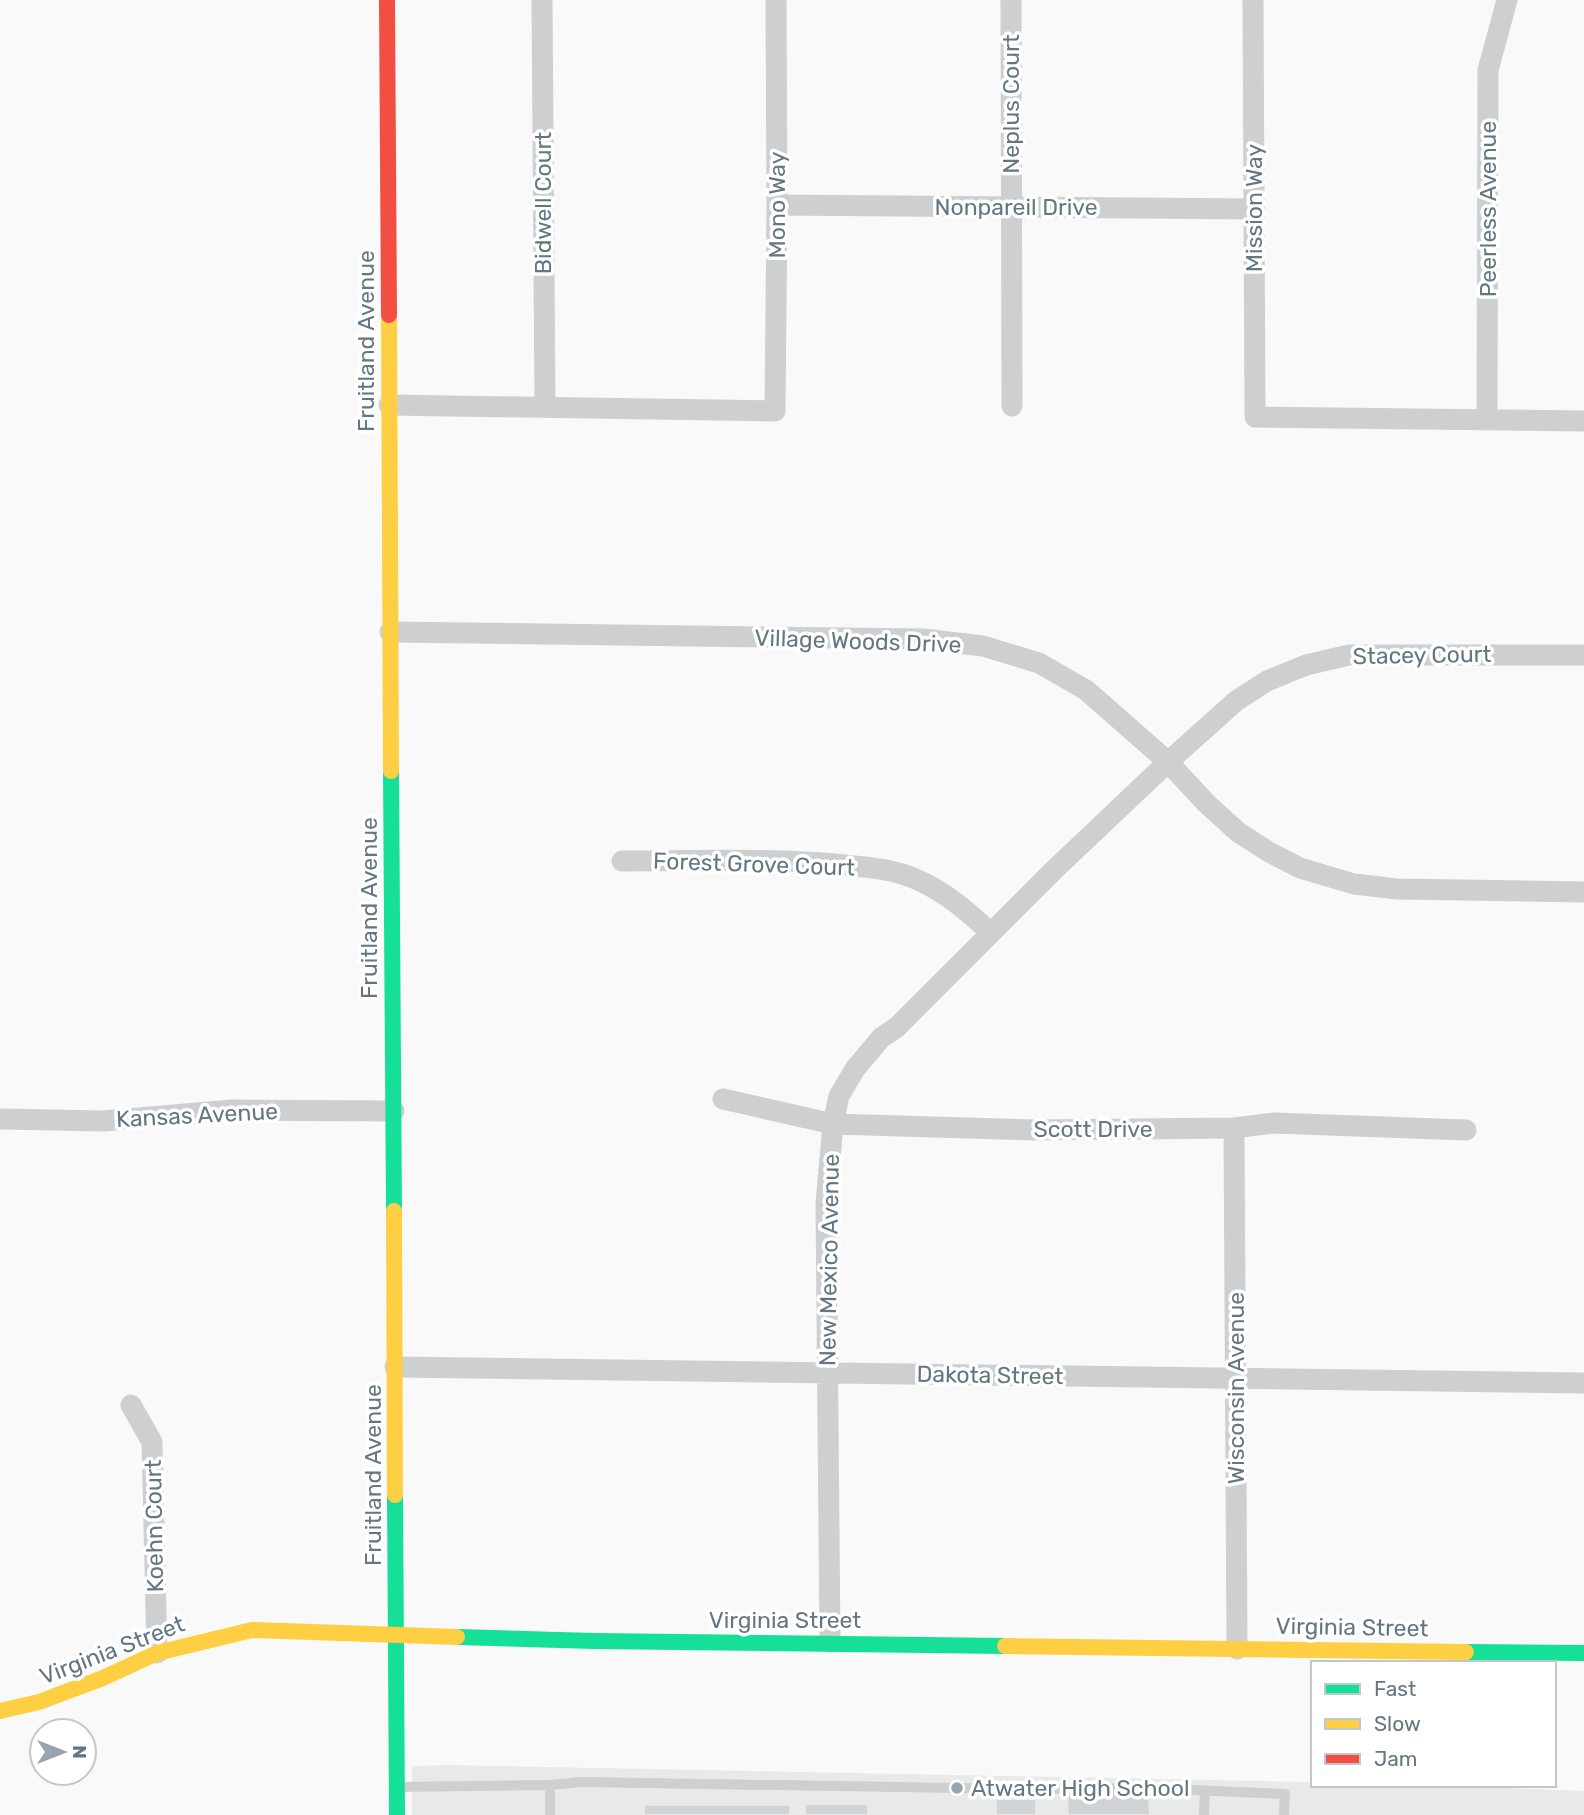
<svg xmlns="http://www.w3.org/2000/svg" width="1584" height="1815" font-family="Rubik,sans-serif">
<style>
.built{fill:#e8e9e9}
.building{fill:#d0d2d3;stroke:#e8e8e8;stroke-width:2}
.lines{fill:none;stroke-linecap:round;stroke-linejoin:round}
.lane{stroke:#cecfd0;stroke-width:10}
.street{stroke:#cecfd0;stroke-width:21}
.fast{stroke:#16e098;stroke-width:16}
.slow{stroke:#ffcf43;stroke-width:16}
.jam{stroke:#f24e42;stroke-width:16}
.poi-dot{fill:#99a4ac;stroke:#fff;stroke-width:2.5}
.labels{text-anchor:middle;dominant-baseline:central;stroke-width:7;stroke-linejoin:round;paint-order:stroke}
.street-label{font-size:23px;fill:#657683;stroke:#fff}
.poi-label{font-size:23px;fill:#657683;stroke:#fff;text-anchor:start}
</style>
<rect width="100%" height="100%" fill="#f9f9f9"/>
<path class="built" d="M448 1765 1313 1782V1785H1421L1584 1791V1815H412V1766Z"/>
<path class="building" d="M1140 1789V1796L1149 1795 1150 1815H1068L1067 1792Z
M996 1799H1036V1815H996Z
M805 1804H868V1815H805Z
M644 1805H790V1815H644Z"/>
<g class="lines">
<path class="lane" d="M550 1785 581 1782 1024 1789 1145 1788 1285 1794 1284 1815
M397 1787 550 1785V1815
M1204 1815 1205 1791"/>
<path class="street" d="M542 0 545 406
M1011 0 1012 406
M1253 0 1255 417 1584 421
M777 205 1255 209
M389 405 775 411 777 205 776 0
M1487 420 1488 70 1507 0
M390 632 923 639 983 646 1039 663 1086 690 1168 762 1207 804 1238 832 1269 852 1300 868 1354 884 1397 889 1584 892
M622 861C693 861 764 858 835 864 864 867 892 868 918 880 947 893 968 912 991 933
M723 1099 833 1124 1034 1130 1234 1128 1274 1123 1466 1130
M0 1119 103 1121 232 1110 394 1111
M1234 1128 1237 1649
M395 1367 1584 1383
M131 1405 152 1442 157 1653
M830 1642 826 1204 833 1124 839 1096 855 1069 881 1038 897 1027 1054 870 1168 762 1236 701 1267 681 1306 665 1349 655H1584"/>
<path class="fast" d="M391 771 394 1211
M395 1495 397 1815
M457 1637 594 1641 1005 1646
M1466 1652 1584 1653"/>
<path class="slow" d="M389 315 391 771
M394 1211 395 1495
M1005 1646 1466 1652
M0 1711 39 1702 103 1678 157 1653 252 1630 457 1637"/>
<path class="jam" d="M387 0 389 315"/>
</g>
<circle class="poi-dot" cx="957" cy="1788" r="7"/>
<g class="labels">
<g class="street-label">
<text transform="translate(1011 104) rotate(-90)">Neplus Court</text>
<text transform="translate(543 203) rotate(-90)">Bidwell Court</text>
<text transform="translate(777 205) rotate(-90)">Mono Way</text>
<text x="1016" y="207">Nonpareil Drive</text>
<text transform="translate(1254 208) rotate(-90)">Mission Way</text>
<text transform="translate(1488 209) rotate(-90)">Peerless Avenue</text>
<text transform="translate(366 341) rotate(-90)">Fruitland Avenue</text>
<text transform="translate(858 641) rotate(2)">Village Woods Drive</text>
<text transform="translate(1422 655) rotate(-1)">Stacey Court</text>
<text transform="translate(754 864) rotate(2)">Forest Grove Court</text>
<text transform="translate(369 908) rotate(-90)">Fruitland Avenue</text>
<text transform="translate(197 1115) rotate(-3)">Kansas Avenue</text>
<text x="1093" y="1129">Scott Drive</text>
<text transform="translate(829 1260) rotate(-89)">New Mexico Avenue</text>
<text transform="translate(990 1375) rotate(1)">Dakota Street</text>
<text transform="translate(1236 1388) rotate(-90)">Wisconsin Avenue</text>
<text transform="translate(373 1475) rotate(-90)">Fruitland Avenue</text>
<text transform="translate(154 1526) rotate(-91)">Koehn Court</text>
<text x="785" y="1620">Virginia Street</text>
<text transform="translate(1352 1627) rotate(1)">Virginia Street</text>
<text transform="translate(112 1650) rotate(-21)">Virginia Street</text>
</g>
<g class="poi-label">
<text x="971" y="1788">Atwater High School</text>
</g>
</g>
<rect x="1311" y="1661" width="245" height="126" fill="#ffffff" stroke="#c1c8cd" stroke-width="2"/>
<rect x="1325" y="1684" width="35" height="10" fill="#16e098" stroke="#c1c8cd" stroke-width="2"/>
<text x="1374" y="1696" font-size="21" fill="#657683">Fast</text>
<rect x="1325" y="1719" width="35" height="10" fill="#ffcf43" stroke="#c1c8cd" stroke-width="2"/>
<text x="1374" y="1731" font-size="21" fill="#657683">Slow</text>
<rect x="1325" y="1754" width="35" height="10" fill="#f24e42" stroke="#c1c8cd" stroke-width="2"/>
<text x="1374" y="1766" font-size="21" fill="#657683">Jam</text>
<g transform="translate(63 1752) rotate(90)"><circle r="33" fill="#ffffff" stroke="#c1c8cd" stroke-width="2"/>
<path d="M0-5L12 26L0 18L-12 26Z" fill="#99a4ac"/>
<text y="-10" font-size="19" font-weight="bold" text-anchor="middle" fill="#657683">N</text>
</g>
</svg>
